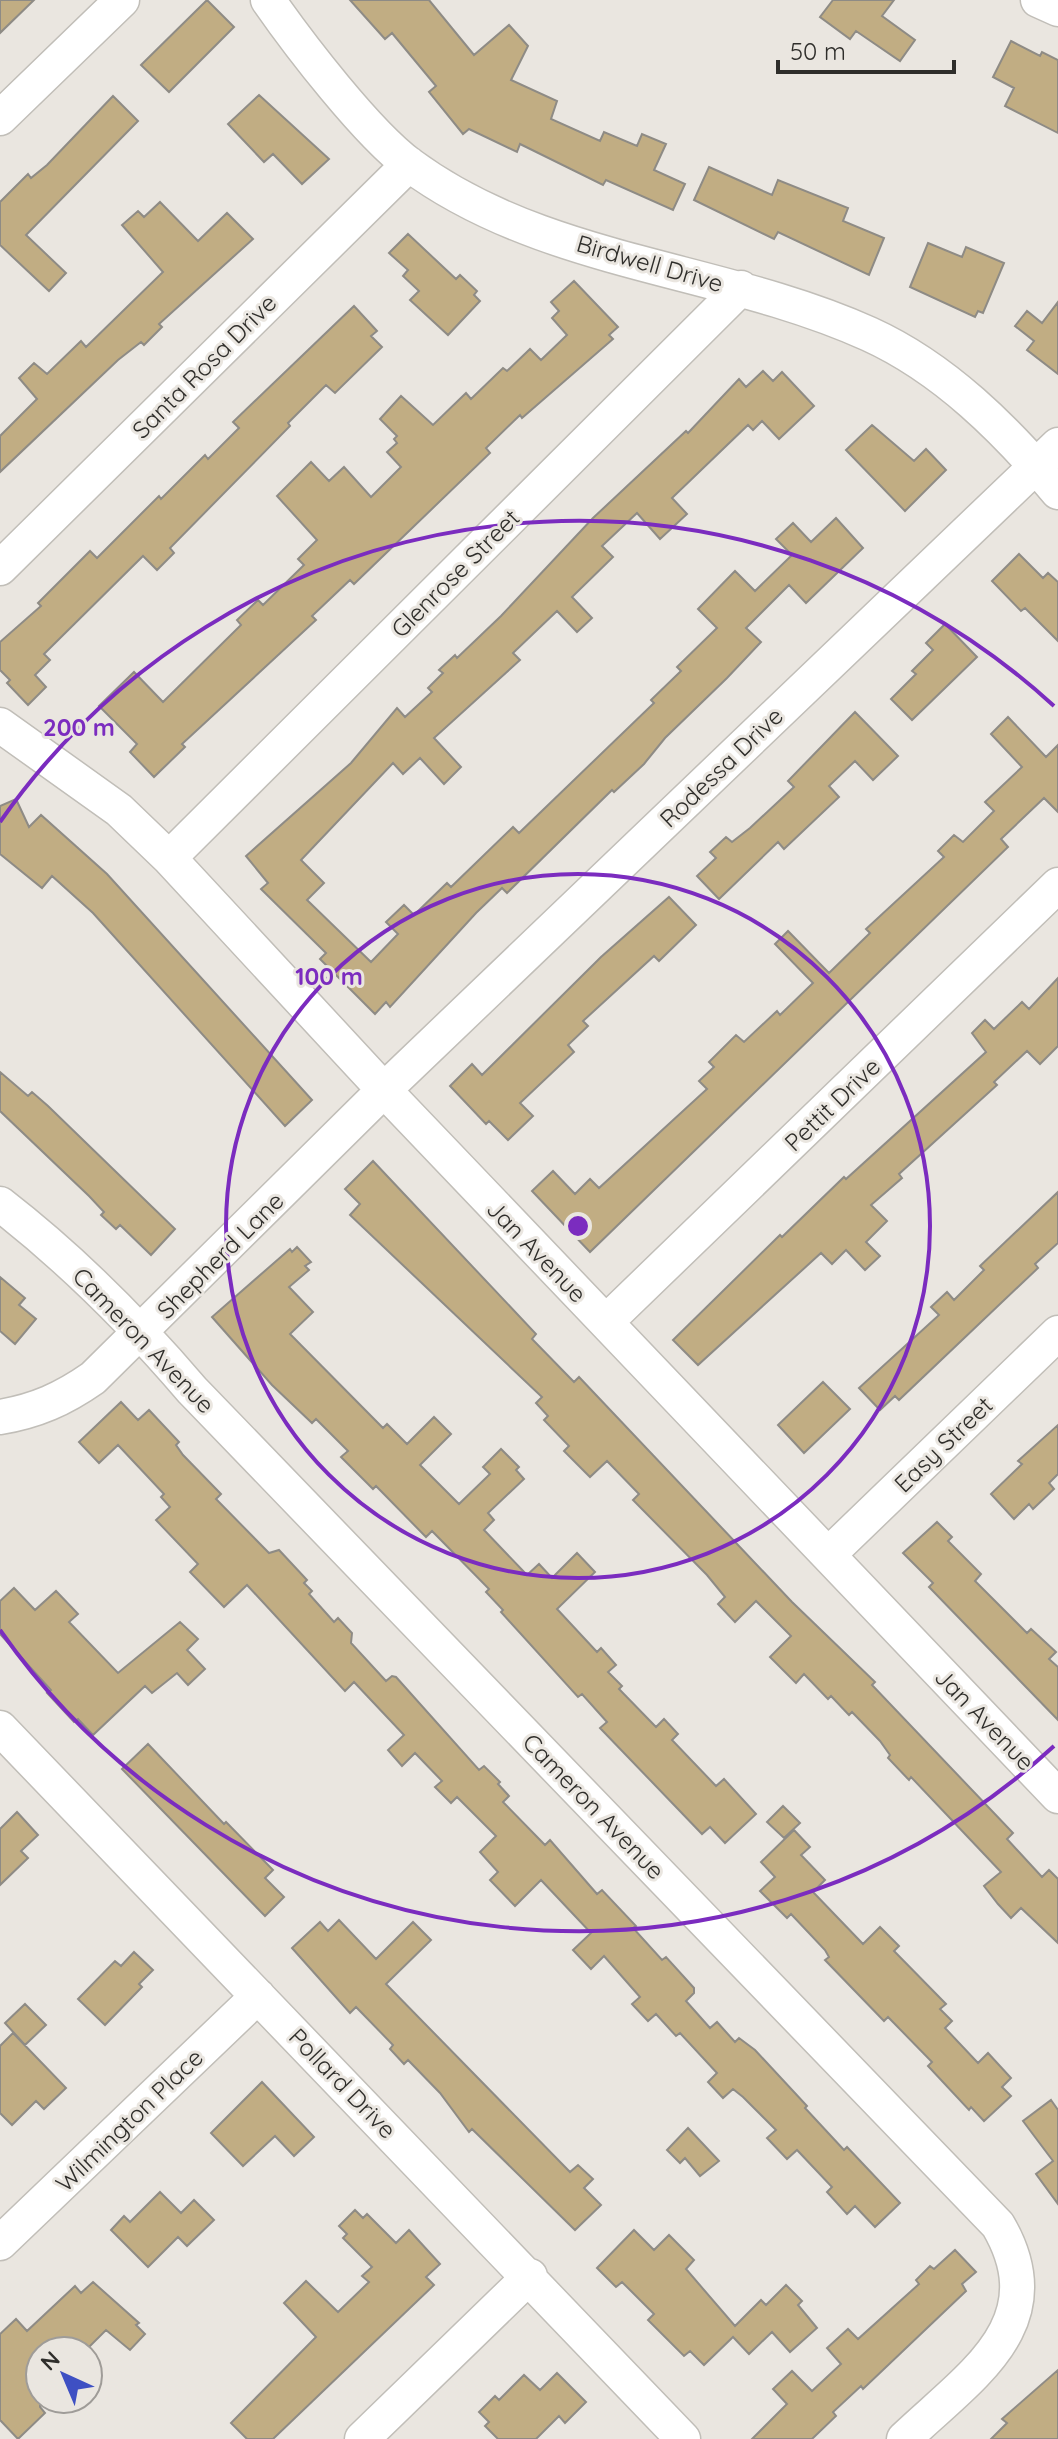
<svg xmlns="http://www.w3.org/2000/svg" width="1058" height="2439" font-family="Quicksand,sans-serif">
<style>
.building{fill:#c1ad83;stroke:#8e8b85;stroke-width:2}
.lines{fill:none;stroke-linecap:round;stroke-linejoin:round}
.minor-casing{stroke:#c1beb8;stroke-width:37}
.minor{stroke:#fff;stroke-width:34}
.ring{fill:none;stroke:#7b2cbf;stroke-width:4}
.labels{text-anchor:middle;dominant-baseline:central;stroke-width:6;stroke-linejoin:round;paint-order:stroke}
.street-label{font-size:24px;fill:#2f2e2b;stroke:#eae6e0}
.centre{fill:#7b2cbf;stroke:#eae6e0;stroke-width:4}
.ring-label{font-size:24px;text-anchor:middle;font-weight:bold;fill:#7b2cbf;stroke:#eae6e0;stroke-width:6;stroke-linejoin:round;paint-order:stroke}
</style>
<rect width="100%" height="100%" fill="#eae6e0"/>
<path class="building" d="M0 0H34L0 33Z
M207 0 234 27 169 92 141 65Z
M350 0H429L474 55 509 25 528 46 511 80 557 101 551 119 600 141 604 132 637 146 642 134 666 144 654 170 685 184 673 210 606 180 603 185 520 144 517 152 469 129 463 134 429 92 436 86 392 33 385 39Z
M833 0H894L882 16 915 40 900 61 856 31 850 39 820 17Z
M1011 41 1040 56 1042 52 1058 60V133L1005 106 1014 88 993 77Z
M259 95 329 159 302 184 273 154 264 162 228 124Z
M113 96 138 121 26 235 66 273 49 291 0 245V202L28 174 31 178 47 165Z
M709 167 772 195 778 180 848 208 843 221 884 238 869 275 778 232 774 239 694 200Z
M160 202 198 241 227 213 253 239 159 324 162 327 144 345 141 342 118 360 0 472V436L37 399 19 378 34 363 47 374 81 341 86 347 163 272 122 225 138 211 144 217Z
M408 234 456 279 460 275 477 291 474 295 480 301 448 335 410 300 419 291 403 276 408 270 389 253Z
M928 243 962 257 966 247 1004 263 983 313 978 311 975 317 910 287Z
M574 281 618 327 609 335 613 339 522 418 520 415 486 448 490 453 354 584 350 580 312 616 316 620 182 744 185 747 154 777 130 752 137 744 99 706 134 672 163 702 241 625 237 620 258 600 263 605 304 565 298 559 317 540 277 496 311 462 329 481 344 467 371 497 401 467 387 452 397 443 394 439 397 436 380 419 401 396 433 425 466 393 471 399 503 368 507 371 530 349 541 360 567 335 552 318 559 311 551 302Z
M1058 302V374L1027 350 1034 341 1015 326 1027 311 1042 323Z
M354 306 377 331 371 336 382 347 335 393 326 385 288 423 290 426 170 548 174 553 157 570 143 556 44 654 50 660 35 675 46 687 28 705 7 683 10 680 0 670V642L41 606 38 603 90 551 97 558 159 496 161 499 205 455 208 459 239 428 233 422Z
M763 371 773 381 782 372 814 406 779 439 762 421 753 430 748 425 672 498 687 514 660 539 637 513 602 546 613 557 572 597 592 618 577 632 557 611 513 653 520 660 434 738 461 767 444 784 420 758 403 774 393 763 301 860 324 883 307 900 371 962 398 934 386 922 404 905 414 915 447 883 451 887 513 827 519 833 654 703 651 700 681 671 677 667 717 628 698 609 735 571 755 591 792 555 776 539 793 523 811 542 836 518 863 548 806 603 789 585 746 628 761 642 727 678 665 738 644 764 614 792 612 790 507 893 502 888 476 913 390 1007 386 1002 375 1014 320 959 326 953 261 889 268 883 246 856 351 763 397 708 405 717 432 692 428 688 443 673 439 670 455 655 457 658 501 616 593 518 686 431 688 433 739 379 746 387Z
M872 425 914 461 926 449 946 470 905 511 846 450Z
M1019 554 1043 578 1048 573 1058 582V641L1025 608 1021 611 992 581Z
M945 624 977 657 912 720 891 699 916 674 912 671 933 650 926 643Z
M855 712 898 756 873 780 855 761 829 786 839 797 784 849 778 842 719 899 697 876 716 858 710 852 726 837 732 842 750 828 794 787 788 781Z
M1008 717 1046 757 1058 745V812L1044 798 1001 839 1008 847 590 1252 532 1191 553 1171 575 1194 590 1179 599 1188 707 1089 699 1081 714 1067 709 1062 736 1035 744 1042 777 1011 780 1015 813 983 775 944 788 931 829 973 870 933 866 929 944 857 938 851 954 835 963 842 994 811 985 802 1022 767 991 734Z
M16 799 29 827 41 815 107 874 312 1100 285 1126 93 913 52 876 42 888 0 854V806Z
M669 897 696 925 659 961 654 956 583 1021 588 1026 568 1045 574 1052 520 1103 533 1116 508 1140 489 1121 486 1124 450 1086 472 1064 482 1075 601 957Z
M1058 978V1046L1040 1064 1027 1051 994 1082 997 1085 899 1174 902 1178 871 1205 887 1221 866 1242 880 1256 865 1270 846 1250 832 1264 821 1253 698 1365 673 1340 780 1235 782 1237 844 1177 846 1179 986 1052 972 1033 985 1020 994 1029 1022 1002 1029 1009Z
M0 1072 28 1096 32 1092 48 1106 175 1229 151 1255 120 1225 116 1229 101 1215 104 1212 89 1196 0 1111Z
M373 1161 536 1334 532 1339 574 1382 579 1377 792 1602 875 1682 872 1685 1013 1833 1007 1839 1042 1877 1049 1870 1058 1879V1943L1021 1908 1011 1918 998 1904 984 1886 1001 1872 911 1777 909 1780 888 1758 890 1755 880 1741 852 1712 849 1715 831 1696 828 1699 804 1674 796 1683 770 1657 791 1636 756 1601 735 1622 718 1604 725 1597 707 1575 633 1500 639 1494 607 1461 590 1477 564 1451 569 1446 544 1420 548 1416 536 1403 542 1397 350 1215 360 1204 345 1189Z
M1058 1192V1243L1035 1264 1038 1268 899 1400 895 1396 880 1410 859 1388 939 1315 931 1307 947 1292 954 1300 984 1270 980 1266Z
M297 1247 311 1262 305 1266 309 1270 289 1287 313 1312 290 1334 383 1428 387 1424 407 1444 434 1417 451 1434 420 1465 459 1504 490 1474 483 1467 501 1449 519 1467 516 1470 524 1479 488 1513 494 1520 484 1530 527 1575 539 1564 552 1578 577 1553 595 1572 557 1609 597 1652 601 1648 616 1665 608 1672 622 1686 619 1689 656 1727 664 1719 678 1734 672 1740 716 1786 724 1779 756 1814 725 1843 710 1827 702 1834 600 1728 607 1722 582 1694 578 1697 501 1612 503 1610 486 1592 489 1589 432 1531 426 1537 376 1486 373 1489 341 1457 348 1451 316 1419 312 1423 272 1385 212 1317 290 1249 292 1252Z
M0 1277 25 1298 19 1305 36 1319 15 1344 0 1331Z
M823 1382 850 1409 804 1453 778 1425Z
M121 1402 138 1420 149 1410 179 1442 176 1445 183 1455 221 1494 216 1499 269 1553 279 1550 307 1580 304 1583 312 1591 309 1594 334 1622 338 1618 352 1633 351 1643 386 1681 392 1676 396 1677 479 1770 484 1766 500 1782 498 1784 509 1796 503 1802 545 1845 550 1840 597 1894 602 1890 636 1926 633 1928 662 1960 666 1957 694 1988V1993L686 2001 710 2028 717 2022 735 2042 739 2038 755 2050 807 2106 805 2108 844 2150 847 2147 900 2203 875 2227 855 2206 847 2214 827 2192 832 2187 797 2150 787 2159 767 2138 776 2130 743 2097 733 2089 723 2098 708 2082 717 2073 680 2033 676 2036 656 2014 648 2021 632 2004 640 1997 604 1956 591 1969 573 1950 591 1933 541 1880 515 1906 490 1880 498 1872 480 1852 496 1836 457 1797 451 1803 435 1787 442 1781 415 1753 402 1766 388 1750 404 1735 354 1682 345 1691 247 1585 224 1607 190 1572 198 1564 156 1520 170 1507 161 1497 164 1494 118 1445 99 1463 79 1442Z
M1058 1425V1474L1049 1483 1054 1489 1033 1509 1029 1504 1014 1519 991 1494 1022 1464 1018 1461Z
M937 1522 952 1537 948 1541 981 1574 975 1581 1027 1633 1031 1629 1056 1652 1049 1659 1058 1667V1720L929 1587 933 1583 903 1553Z
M14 1588 35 1610 56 1591 78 1614 69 1622 118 1673 180 1622 198 1639 187 1650 205 1669 188 1685 177 1673 152 1693 145 1686 93 1735 78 1719 74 1722 47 1693 51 1690 0 1634V1601Z
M148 1744 224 1824 226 1822 273 1870 265 1878 284 1897 265 1916 122 1769Z
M783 1806 800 1823 784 1838 767 1822Z
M17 1812 38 1835 21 1851 28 1858 0 1885V1829Z
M794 1830 810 1847 801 1855 825 1880 813 1892 863 1944 880 1927 899 1946 894 1951 946 2004 940 2009 952 2021 945 2028 978 2063 988 2053 1011 2078 1002 2087 1011 2096 984 2121 971 2107 969 2110 928 2066 932 2062 888 2017 884 2021 825 1960 829 1957 825 1950 791 1914 787 1918 760 1891 775 1877 761 1862Z
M339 1920 376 1959 413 1922 431 1940 386 1984 570 2172 578 2165 593 2179 584 2188 601 2205 575 2230 472 2129 469 2132 440 2093 408 2060 404 2064 390 2049 393 2045 356 2007 350 2013 292 1948 320 1922 328 1931Z
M134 1952 153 1970 139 1984 142 1987 105 2025 78 1999 115 1961 121 1966Z
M25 2004 46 2025 25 2045 5 2023Z
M13 2033 66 2088 44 2109 36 2101 12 2125 0 2113V2046Z
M262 2082 314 2137 294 2156 275 2136 243 2166 211 2133Z
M1051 2100 1058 2110V2204L1036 2174 1053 2161 1023 2121Z
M688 2128 719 2161 700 2176 685 2158 680 2163 667 2150Z
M160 2192 181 2213 194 2200 214 2220 187 2246 178 2237 148 2267 111 2230 124 2216 130 2222Z
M355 2210 363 2218 367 2214 396 2243 409 2230 440 2264 426 2277 434 2285 273 2439H247L231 2423 316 2337 284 2303 306 2281 338 2312 369 2282 362 2276 372 2267 343 2238 347 2234 339 2226Z
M634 2230 654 2250 669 2235 694 2260 686 2269 735 2326 761 2300 766 2305 786 2285 802 2301 798 2305 817 2328 790 2352 772 2332 749 2354 733 2337 704 2365 690 2351 684 2356 648 2320 654 2314 622 2282 616 2287 597 2268Z
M955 2250 976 2272 962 2284 966 2291 863 2389 861 2386 833 2412 836 2416 812 2439H752L787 2404 773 2389 792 2371 812 2391 841 2364 827 2348 848 2329 858 2339 919 2284 916 2280 930 2266 934 2269Z
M93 2282 139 2323 136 2325 145 2334 130 2350 106 2330 85 2351H40V2407L45 2413 18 2439 0 2420V2334L16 2319 27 2331 75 2286 81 2293Z
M1058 2370V2439H991L1007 2423 1002 2419Z
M557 2373 586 2402 565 2423 559 2416 536 2439H498L485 2426 489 2422 479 2412 495 2396 499 2400 524 2375 540 2390Z"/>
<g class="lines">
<defs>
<path id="minor" d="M268 0C300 46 367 133 410 165 544 264 721 267 869 334 944 368 1006 430 1058 492
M1038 0 1058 9
M0 118 122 0
M0 568 409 164
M0 725 119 810 169 858 384 1090 1058 1796
M169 858 741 288
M0 1204C71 1259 134 1322 192 1390L998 2225C1056 2324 970 2376 904 2439
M606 1322 1058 885
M0 1417C36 1411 63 1399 93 1378L384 1090 1058 445
M828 1555 1058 1333
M0 1728 683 2439
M0 2243 258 1996
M362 2439 530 2276"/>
</defs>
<use href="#minor" class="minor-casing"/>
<use href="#minor" class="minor"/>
</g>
<g class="ring">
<circle cx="578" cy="1226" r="352"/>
<path d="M1054 1746A705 705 0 0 1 0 1630M0 822A705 705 0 0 1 1054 706"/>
</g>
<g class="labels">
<g class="street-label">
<text transform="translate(650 263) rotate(16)">Birdwell Drive</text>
<text transform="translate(204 366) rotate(-45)">Santa Rosa Drive</text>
<text transform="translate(455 573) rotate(-45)">Glenrose Street</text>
<text transform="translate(721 767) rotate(-44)">Rodessa Drive</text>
<text transform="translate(832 1104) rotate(-44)">Pettit Drive</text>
<text transform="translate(537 1251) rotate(46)">Jan Avenue</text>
<text transform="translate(220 1255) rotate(-45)">Shepherd Lane</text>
<text transform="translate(144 1340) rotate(46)">Cameron Avenue</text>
<text transform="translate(943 1444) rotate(-44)">Easy Street</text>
<text transform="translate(985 1719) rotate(46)">Jan Avenue</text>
<text transform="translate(594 1806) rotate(46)">Cameron Avenue</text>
<text transform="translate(343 2083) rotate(46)">Pollard Drive</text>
<text transform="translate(129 2120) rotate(-44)">Wilmington Place</text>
</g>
</g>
<circle cx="578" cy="1226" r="12" class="centre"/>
<g class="ring-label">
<text x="79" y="736">200 m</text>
<text x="329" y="985">100 m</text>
</g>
<g transform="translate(64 2375) rotate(316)"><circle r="38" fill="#eae6e0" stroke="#9f9c98" stroke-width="2"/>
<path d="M0-6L14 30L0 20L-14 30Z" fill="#3e50c3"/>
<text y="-12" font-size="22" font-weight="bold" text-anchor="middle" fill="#2f2e2b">N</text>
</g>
<path d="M778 60v12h176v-12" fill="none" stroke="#2f2e2b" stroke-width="4"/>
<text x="790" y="60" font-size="24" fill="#2f2e2b" stroke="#eae6e0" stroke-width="6" paint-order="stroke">50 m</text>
</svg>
